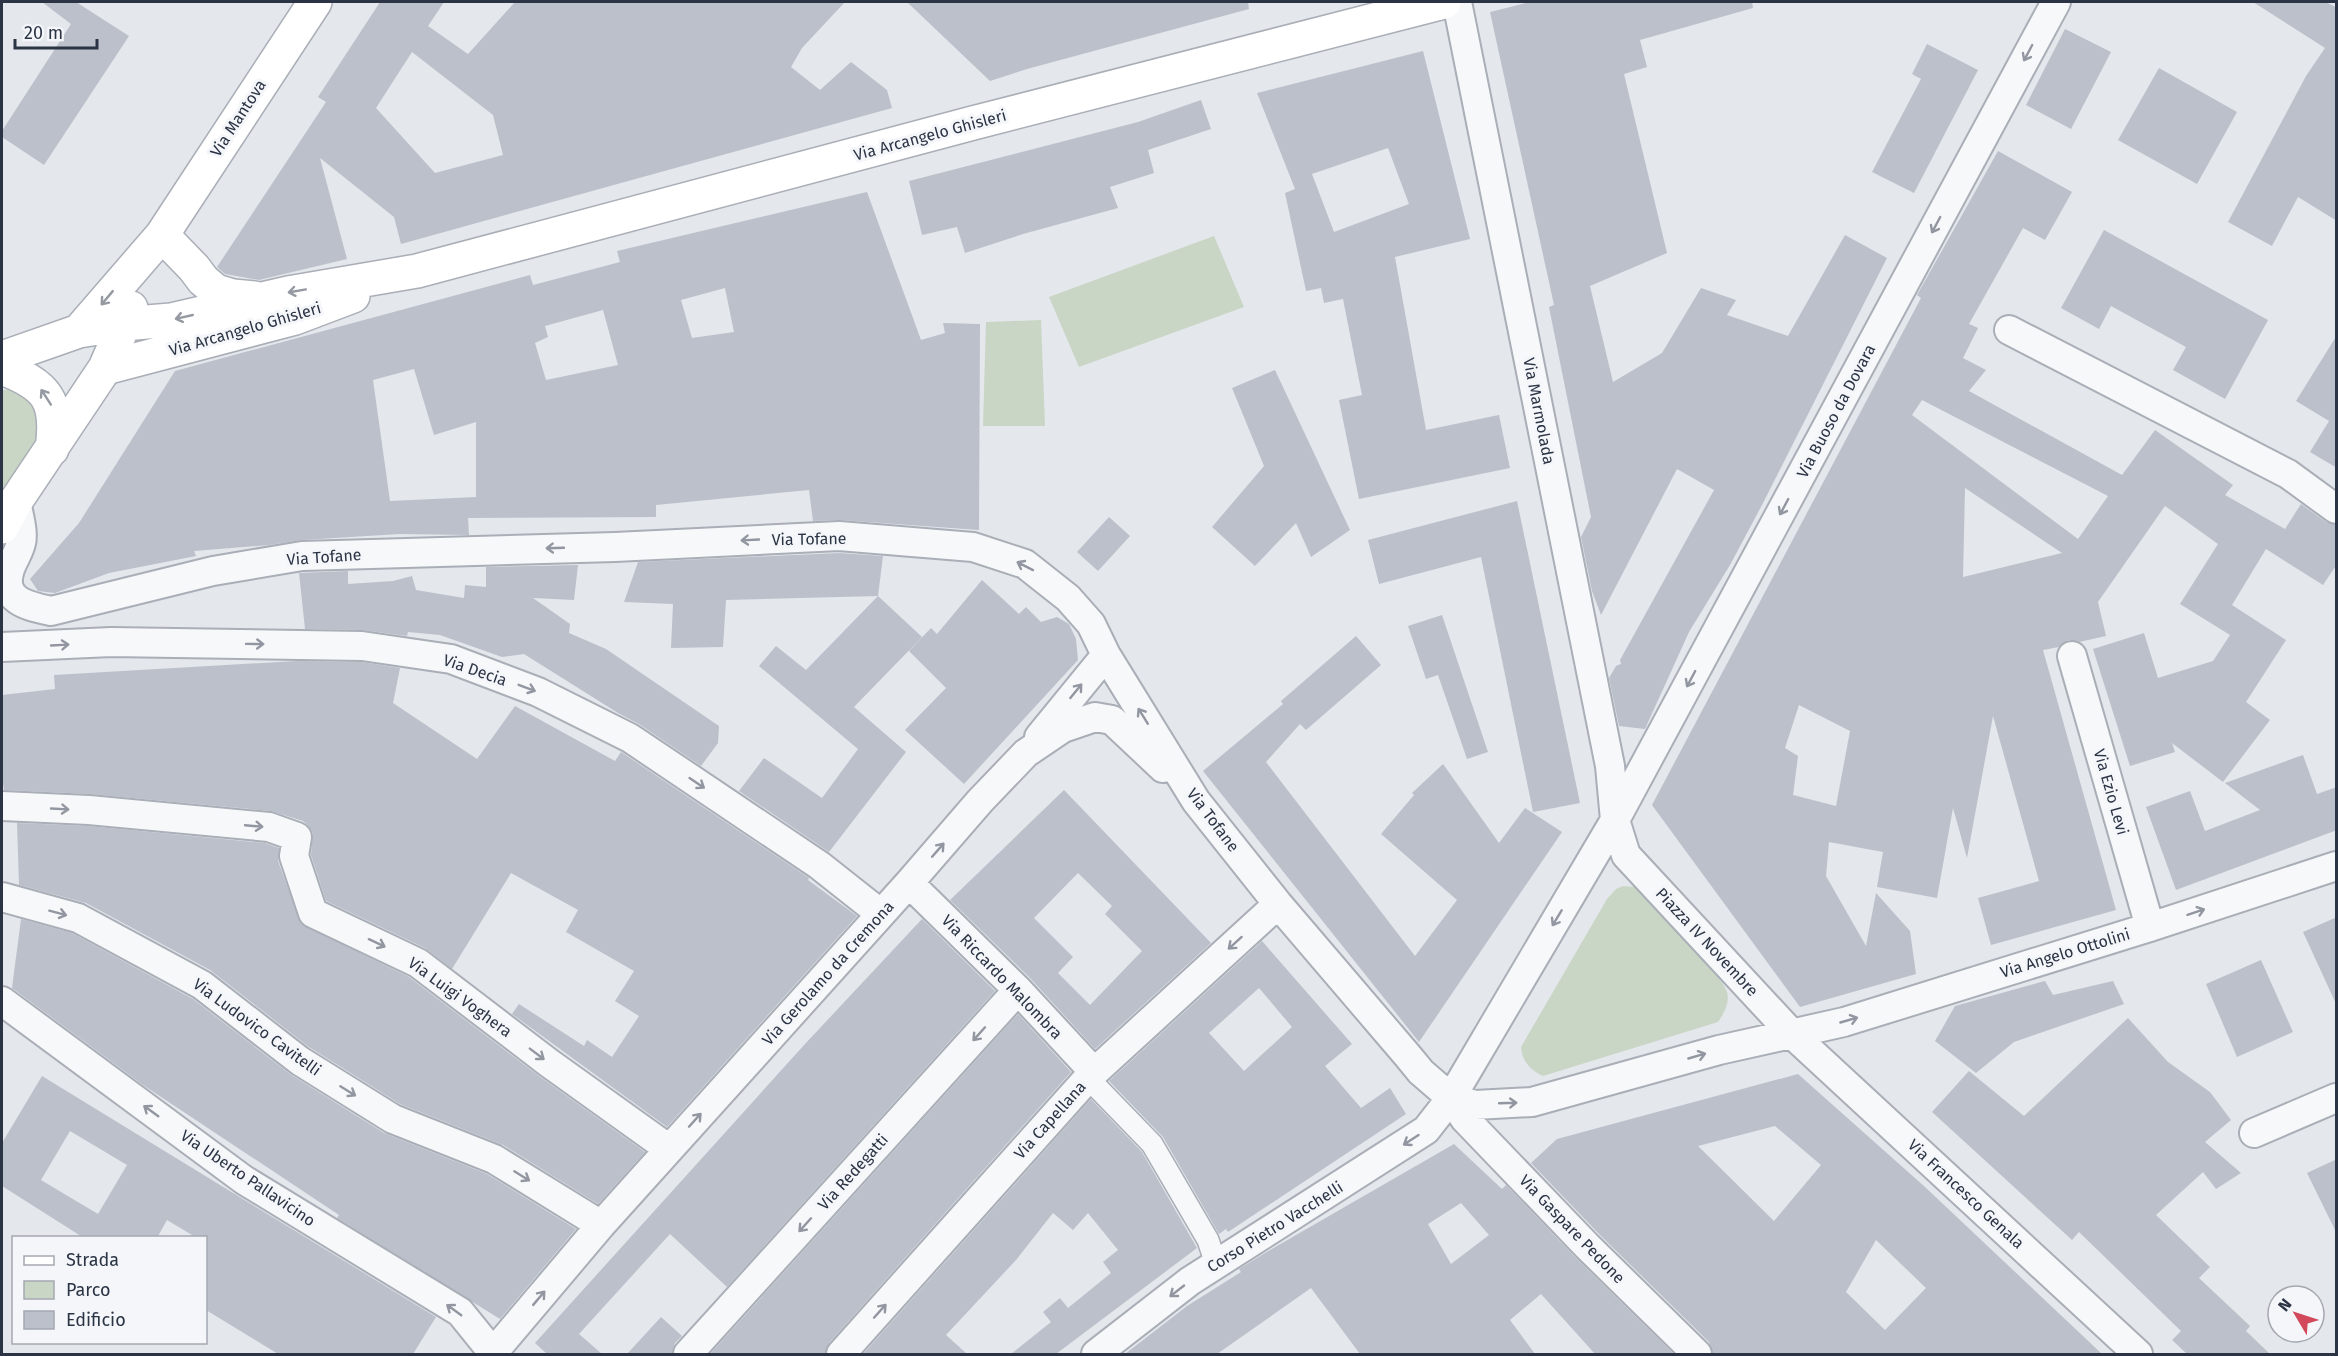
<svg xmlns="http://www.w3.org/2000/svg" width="2338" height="1356" font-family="'Fira Sans',sans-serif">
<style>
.green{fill:#c9d6c5}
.building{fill:#bbc0ca;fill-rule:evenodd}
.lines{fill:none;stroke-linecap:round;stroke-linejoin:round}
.pedestrian-casing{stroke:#a9aeb7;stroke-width:24}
.minor-casing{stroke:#a9aeb7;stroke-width:32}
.secondary-casing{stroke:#a9aeb7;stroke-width:36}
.pedestrian{stroke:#f7f8fa;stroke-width:21}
.minor{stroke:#f7f8fa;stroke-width:28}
.secondary{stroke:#fff;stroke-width:33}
.oneway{stroke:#9196a0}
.oneway2{stroke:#959aa2}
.labels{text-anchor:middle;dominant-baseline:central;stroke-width:6;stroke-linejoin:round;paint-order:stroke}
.street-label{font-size:16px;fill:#2b3445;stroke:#f4f6f9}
</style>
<rect width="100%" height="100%" fill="#e4e7ec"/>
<path class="green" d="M1214 236 1244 307 1079 367 1049 297Z
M1041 320 1045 426H983L986 322Z
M19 389 33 396 40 436 2 490V390Z
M1623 886 1636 887 1648 893C1662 910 1723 976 1727 992 1730 1003 1724 1013 1718 1022L1543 1076C1531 1070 1522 1062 1521 1047L1607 899 1616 889Z"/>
<path class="building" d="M42 2H76L129 36 44 165 2 137V131L71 24Z
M380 2H444L428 26 468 54 515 2H845L802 48 791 67 820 90 851 62 887 90 892 108 401 244 394 217 320 158 347 259 259 280 225 274 217 267 326 102 318 97ZM412 52 493 115 503 155 435 173 376 108Z
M907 2H1248L1249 9 1027 69 990 81Z
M1530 2H1752L1753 8 1640 40 1647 67 1624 74 1667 253 1590 286 1613 382 1662 353 1701 288 1736 300 1727 315 1788 336 1845 235 1887 258 1762 505 1730 565 1689 632 1645 729 1619 726 1609 678 1616 666 1621 664 1620 660 1714 490 1677 469 1601 615 1592 591 1581 537 1591 517 1549 307 1554 305 1490 12Z
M2253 2H2326L2337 8V221L2298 197 2272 246 2228 222 2306 76 2325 48Z
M2065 29 2111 52 2071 129 2026 105Z
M1927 44 1978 70 1914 193 1872 172 1921 79 1912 74Z
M1423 51 1470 239 1395 257 1426 430 1499 415 1510 468 1359 499 1339 400 1362 395 1343 299 1324 303 1321 288 1306 291 1285 193 1295 189 1257 93ZM1388 148 1409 204 1334 232 1312 174Z
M2159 68 2237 112 2197 184 2118 140Z
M1201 100 1211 129 1148 150 1154 173 1110 187 1118 208 1023 234 965 253 957 227 922 235 909 181 1138 122Z
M1998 151 2072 192 2045 240 2023 228 1969 324 1978 328 1963 358 1986 370 1969 391 2122 475 2155 430 2233 485 2225 495 2285 529 2301 504 2326 522 2337 525V564L2323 585 2266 549 2232 605 2286 640 2246 702 2270 720 2223 782 2172 743 2175 752 2130 766 2093 649 2144 633 2158 678 2213 661 2230 635 2180 604 2218 544 2165 506 2098 602 2106 636 2079 642 2068 640 2059 647 2043 650 2116 910 1991 945 1978 898 2039 881 1993 716 1967 858 1953 808 1937 898 1877 887 1883 852 1829 842 1826 876 1866 946 1876 893 1910 931 1916 974 1800 1007 1652 805 1921 298 1917 295ZM1922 400 2108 496 2078 539 1912 415ZM1965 488 2062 553 1963 577ZM1799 705 1850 731 1836 806 1793 795 1798 756 1785 748Z
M867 192 921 340 945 333 943 323 980 324 979 530 840 520 813 521 809 490 656 505V517L468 518 469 535 400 534 302 540 269 545 194 551 196 556 109 573 55 593 38 591 30 579 79 523 175 371 530 275 533 285 620 262 617 251ZM725 288 734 332 692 338 681 300ZM603 310 618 365 546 380 535 343 548 337 545 326ZM414 369 434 435 476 422V497L390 501 373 380Z
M2104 230 2268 320 2225 399 2173 370 2186 347 2111 306 2099 329 2061 308Z
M2337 335V468L2310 452 2329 421 2296 401Z
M1275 370 1350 530 1311 557 1296 523 1255 566 1212 527 1264 466 1232 388Z
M1517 501 1580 803 1533 812 1481 557 1379 584 1368 540Z
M1109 517 1130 536 1098 571 1077 552Z
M839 553 883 556 878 596 726 600 723 647 671 648 673 604 624 602 638 562Z
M578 565 574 600 533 598 570 624 569 633 606 649 719 726 718 743 701 766 639 724 618 713 524 654 502 657 440 635 408 632 407 636 362 630 305 629 299 573 348 571V584L393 581 412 576 416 590 464 598 465 585 486 587V567Z
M982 580 1019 614 1026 607 1041 622 1057 617 1069 624 1076 639 1078 660 964 784 905 730 946 688 909 651 931 628 937 634Z
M878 596 922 637 854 707 906 752 829 852 739 791 764 758 822 798 858 749 759 666 776 646 806 670Z
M1442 615 1488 752 1467 759 1438 675 1426 679 1408 626Z
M1356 636 1381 665 1306 730 1300 724 1266 762 1415 956 1457 900 1381 834 1414 795 1412 793 1443 764 1499 843 1525 808 1562 832 1419 1042 1203 771 1283 704 1281 701Z
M297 661 361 662 400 668 393 703 477 759 515 706 615 761 621 752 809 878 808 880 857 916 667 1127 512 1014 519 1004 584 1046 587 1040 612 1057 639 1016 615 1001 634 971 566 932 578 910 511 873 452 969 425 948 326 901 311 855 313 833 309 826 303 821 271 811 90 794 4 790 2 776V695L55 689 54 675Z
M2303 755 2317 794 2337 787V830L2176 890 2146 807 2190 791 2205 831 2260 810 2225 783Z
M1064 790 1211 943 1095 1049 1030 978 950 900ZM1078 873 1112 906 1105 914 1142 951 1090 1005 1058 973 1073 957 1034 918Z
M17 823 88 826 265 843 279 848 278 861 301 924 409 977 539 1076 645 1152 598 1204 503 1145 400 1104 309 1047 210 970 86 903 19 885Z
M2337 917V1006L2303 932Z
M21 919 72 933 193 999 290 1074 384 1133 487 1174 576 1229 500 1319 337 1218 339 1215 143 1085 12 988Z
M922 919 995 991 727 1287 670 1234 579 1334 602 1354H547L535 1343 805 1044Z
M1262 941 1352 1044 1325 1066 1361 1108 1390 1088 1406 1114 1228 1232 1226 1229 1219 1234 1163 1137 1109 1081ZM1259 988 1292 1027 1244 1071 1209 1033Z
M2261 960 2293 1032 2237 1057 2206 984Z
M2045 981 2053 995 2113 981 2124 1004 2014 1042 1976 1073 1935 1041 1955 1006Z
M1018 1014 1071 1072 829 1343 825 1354H710Z
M2128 1018 2168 1062 2210 1092 2231 1120 2205 1142 2241 1173 2216 1189 2203 1172 2156 1215 2210 1267 2199 1278 2250 1326 2246 1331 2270 1354H2187L2172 1340 2181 1331 2079 1232 2072 1240 1932 1112 1969 1071 2024 1116Z
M1798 1074 1925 1187 2102 1354H1713L1709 1342 1600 1235 1531 1163 1557 1139ZM1775 1126 1821 1165 1774 1221 1698 1146ZM1876 1240 1926 1288 1885 1330 1846 1292Z
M42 1076 436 1317 413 1354H278L206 1310V1238H197L167 1220 157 1238H84L2 1186V1143ZM70 1131 127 1165 98 1214 41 1180Z
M1091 1099 1142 1152 1197 1248 1056 1354H1011L1051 1322 1043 1312 1060 1298 1068 1308 1111 1273 1103 1262 1118 1250 1088 1213 1073 1230 1053 1213 1016 1260 946 1335 967 1354H863Z
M1454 1144 1502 1189 1506 1185 1576 1258 1674 1354H1595L1541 1294 1510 1320 1535 1354H1360L1311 1288 1217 1354H1125L1187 1306 1241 1272 1239 1269 1265 1253ZM1461 1203 1489 1235 1451 1264 1428 1224Z
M2337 1159V1234L2307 1173Z
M661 1317 682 1336 675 1343 672 1354H627Z"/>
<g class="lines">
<defs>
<path id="pedestrian" d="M1088 1078 1152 1144 1208 1240 1216 1264"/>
<path id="minor" d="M1457 2 1610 766 1615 820 1626 855 1793 1035 2138 1354
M2009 330 2288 474 2336 509
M16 501C18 513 24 532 21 543 19 552 13 560 10 569 0 601 28 606 51 611L213 571 302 556 615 547 839 536 973 547 1025 564 1068 598 1091 624 1106 655 1196 801 1278 904 1407 1055 1421 1072 1451 1098 1465 1119 1588 1247 1697 1354
M2 647 111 642 362 646 451 659 538 692 630 738 819 865 881 914
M2072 656 2150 927
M1039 737 1106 655
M2 806 89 810 269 827 297 837 294 856 313 913 418 963 549 1063 669 1149
M909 883 1018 990 1094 1072
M2 897 78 918 202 985 300 1061 393 1119 494 1159 601 1225
M2 1001 244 1180 460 1312 494 1354
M1451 1098 1475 1105 1532 1102 1719 1050 1844 1022 2150 927 2336 866
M2254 1133 2336 1098
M492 1354 601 1225 909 883 980 801 1026 753 1063 728 1095 717 1112 720 1163 768
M688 1354 1018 990
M841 1354 1088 1078 1278 904
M1096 1354 1190 1281 1426 1130 1451 1098 1615 820 2056 2"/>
<path id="secondary" d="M162 235 194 268 203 280 216 291 233 296 254 298
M79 331 162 235 315 2
M2 358 79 331 123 324 171 320 288 293 417 271 973 123 1444 2
M2 368C47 385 59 400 52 449
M105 368 295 318 353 296
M2 527 16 501 105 368 131 308"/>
</defs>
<use href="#pedestrian" class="pedestrian-casing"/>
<use href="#minor" class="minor-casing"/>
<use href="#secondary" class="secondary-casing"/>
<use href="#pedestrian" class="pedestrian"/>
<use href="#minor" class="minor"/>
<use href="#secondary" class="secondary"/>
</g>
<defs><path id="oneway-shaft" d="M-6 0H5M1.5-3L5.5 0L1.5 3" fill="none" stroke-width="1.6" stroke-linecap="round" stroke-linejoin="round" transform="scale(1.5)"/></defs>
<g class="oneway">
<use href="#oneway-shaft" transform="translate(2028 53) rotate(118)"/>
<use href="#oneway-shaft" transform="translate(1936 225) rotate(118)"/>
<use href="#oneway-shaft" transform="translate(1784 507) rotate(118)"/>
<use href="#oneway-shaft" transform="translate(750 540) rotate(177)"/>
<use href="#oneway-shaft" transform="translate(555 548) rotate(178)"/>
<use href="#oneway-shaft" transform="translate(1025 566) rotate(-153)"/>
<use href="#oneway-shaft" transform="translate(255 644) rotate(1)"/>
<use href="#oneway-shaft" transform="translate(60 645) rotate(-3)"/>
<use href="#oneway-shaft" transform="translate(1691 679) rotate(118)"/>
<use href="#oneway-shaft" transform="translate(527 688) rotate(21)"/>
<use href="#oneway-shaft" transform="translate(1076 691) rotate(-51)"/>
<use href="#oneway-shaft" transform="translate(1143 716) rotate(-122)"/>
<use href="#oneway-shaft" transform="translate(697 783) rotate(34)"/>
<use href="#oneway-shaft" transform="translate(60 809) rotate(3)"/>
<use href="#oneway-shaft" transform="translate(254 826) rotate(5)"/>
<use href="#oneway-shaft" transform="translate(938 850) rotate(-49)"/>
<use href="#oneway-shaft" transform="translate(2196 912) rotate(-18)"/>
<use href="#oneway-shaft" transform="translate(58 913) rotate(15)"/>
<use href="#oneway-shaft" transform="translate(1557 918) rotate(121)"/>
<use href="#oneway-shaft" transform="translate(377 943) rotate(25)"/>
<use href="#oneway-shaft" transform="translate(1235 943) rotate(138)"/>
<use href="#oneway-shaft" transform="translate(1849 1020) rotate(-16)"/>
<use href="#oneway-shaft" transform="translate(979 1034) rotate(132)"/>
<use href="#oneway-shaft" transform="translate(537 1054) rotate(37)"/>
<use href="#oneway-shaft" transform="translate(1697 1056) rotate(-16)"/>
<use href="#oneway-shaft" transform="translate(348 1091) rotate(32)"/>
<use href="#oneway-shaft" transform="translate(1508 1103) rotate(-2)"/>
<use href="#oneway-shaft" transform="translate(151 1111) rotate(-144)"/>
<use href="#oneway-shaft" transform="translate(695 1120) rotate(-48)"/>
<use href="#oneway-shaft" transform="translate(1411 1140) rotate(147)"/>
<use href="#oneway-shaft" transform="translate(522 1176) rotate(32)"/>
<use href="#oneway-shaft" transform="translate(805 1225) rotate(132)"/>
<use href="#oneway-shaft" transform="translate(1177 1291) rotate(142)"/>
<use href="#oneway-shaft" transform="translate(539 1298) rotate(-50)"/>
<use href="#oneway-shaft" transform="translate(454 1310) rotate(-144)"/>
<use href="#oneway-shaft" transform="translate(880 1311) rotate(-48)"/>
</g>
<g class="oneway2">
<use href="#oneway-shaft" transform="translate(297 291) rotate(170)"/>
<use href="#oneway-shaft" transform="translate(107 298) rotate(130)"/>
<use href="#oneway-shaft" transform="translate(184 317) rotate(167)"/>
<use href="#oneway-shaft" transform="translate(46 397) rotate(-123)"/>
</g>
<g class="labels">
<g class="street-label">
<text transform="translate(238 118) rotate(-57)">Via Mantova</text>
<text transform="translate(930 135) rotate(-15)">Via Arcangelo Ghisleri</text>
<text transform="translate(245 329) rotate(-16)">Via Arcangelo Ghisleri</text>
<text transform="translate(1539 411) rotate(79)">Via Marmolada</text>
<text transform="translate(1836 411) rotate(-62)">Via Buoso da Dovara</text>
<text transform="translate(809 539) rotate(-1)">Via Tofane</text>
<text transform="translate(324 557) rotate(-4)">Via Tofane</text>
<text transform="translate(475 670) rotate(19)">Via Decia</text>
<text transform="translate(2111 792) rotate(74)">Via Ezio Levi</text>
<text transform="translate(1213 820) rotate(53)">Via Tofane</text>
<text transform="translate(1707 942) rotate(47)">Piazza IV Novembre</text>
<text transform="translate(2065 953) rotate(-17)">Via Angelo Ottolini</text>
<text transform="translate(828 973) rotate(-48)">Via Gerolamo da Cremona</text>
<text transform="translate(1002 977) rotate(46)">Via Riccardo Malombra</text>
<text transform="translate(460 997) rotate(36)">Via Luigi Voghera</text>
<text transform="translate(257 1027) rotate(36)">Via Ludovico Cavitelli</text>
<text transform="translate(1050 1120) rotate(-48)">Via Capellana</text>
<text transform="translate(853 1172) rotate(-48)">Via Redegatti</text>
<text transform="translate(248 1178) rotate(34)">Via Uberto Pallavicino</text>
<text transform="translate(1966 1194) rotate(43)">Via Francesco Genala</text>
<text transform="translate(1275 1227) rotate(-32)">Corso Pietro Vacchelli</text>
<text transform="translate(1572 1229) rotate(46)">Via Gaspare Pedone</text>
</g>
</g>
<rect width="2338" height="1356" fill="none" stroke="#2b3445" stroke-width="6"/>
<rect x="12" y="1236" width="195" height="108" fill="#f4f6f9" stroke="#a4a8b1" stroke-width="1.5"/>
<rect x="24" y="1256" width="30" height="9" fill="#ffffff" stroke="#a4a8b1" stroke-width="1.5"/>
<text x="66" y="1266" font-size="18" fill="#2b3445">Strada</text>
<rect x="24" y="1281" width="30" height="18" fill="#c9d6c5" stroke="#a4a8b1" stroke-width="1.5"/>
<text x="66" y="1296" font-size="18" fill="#2b3445">Parco</text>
<rect x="24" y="1311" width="30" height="18" fill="#bbc0ca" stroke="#a4a8b1" stroke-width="1.5"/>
<text x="66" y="1326" font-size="18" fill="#2b3445">Edificio</text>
<g transform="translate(2296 1314) rotate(309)"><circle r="28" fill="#f4f6f9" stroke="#a4a8b1" stroke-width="1.5"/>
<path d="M0-4.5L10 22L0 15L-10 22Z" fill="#d1495b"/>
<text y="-9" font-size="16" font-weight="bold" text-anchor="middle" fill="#2b3445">N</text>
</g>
<path d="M15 39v9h82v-9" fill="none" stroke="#2b3445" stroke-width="3"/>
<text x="24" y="39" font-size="18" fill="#2b3445" stroke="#f4f6f9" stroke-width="4.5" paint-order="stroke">20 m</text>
</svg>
